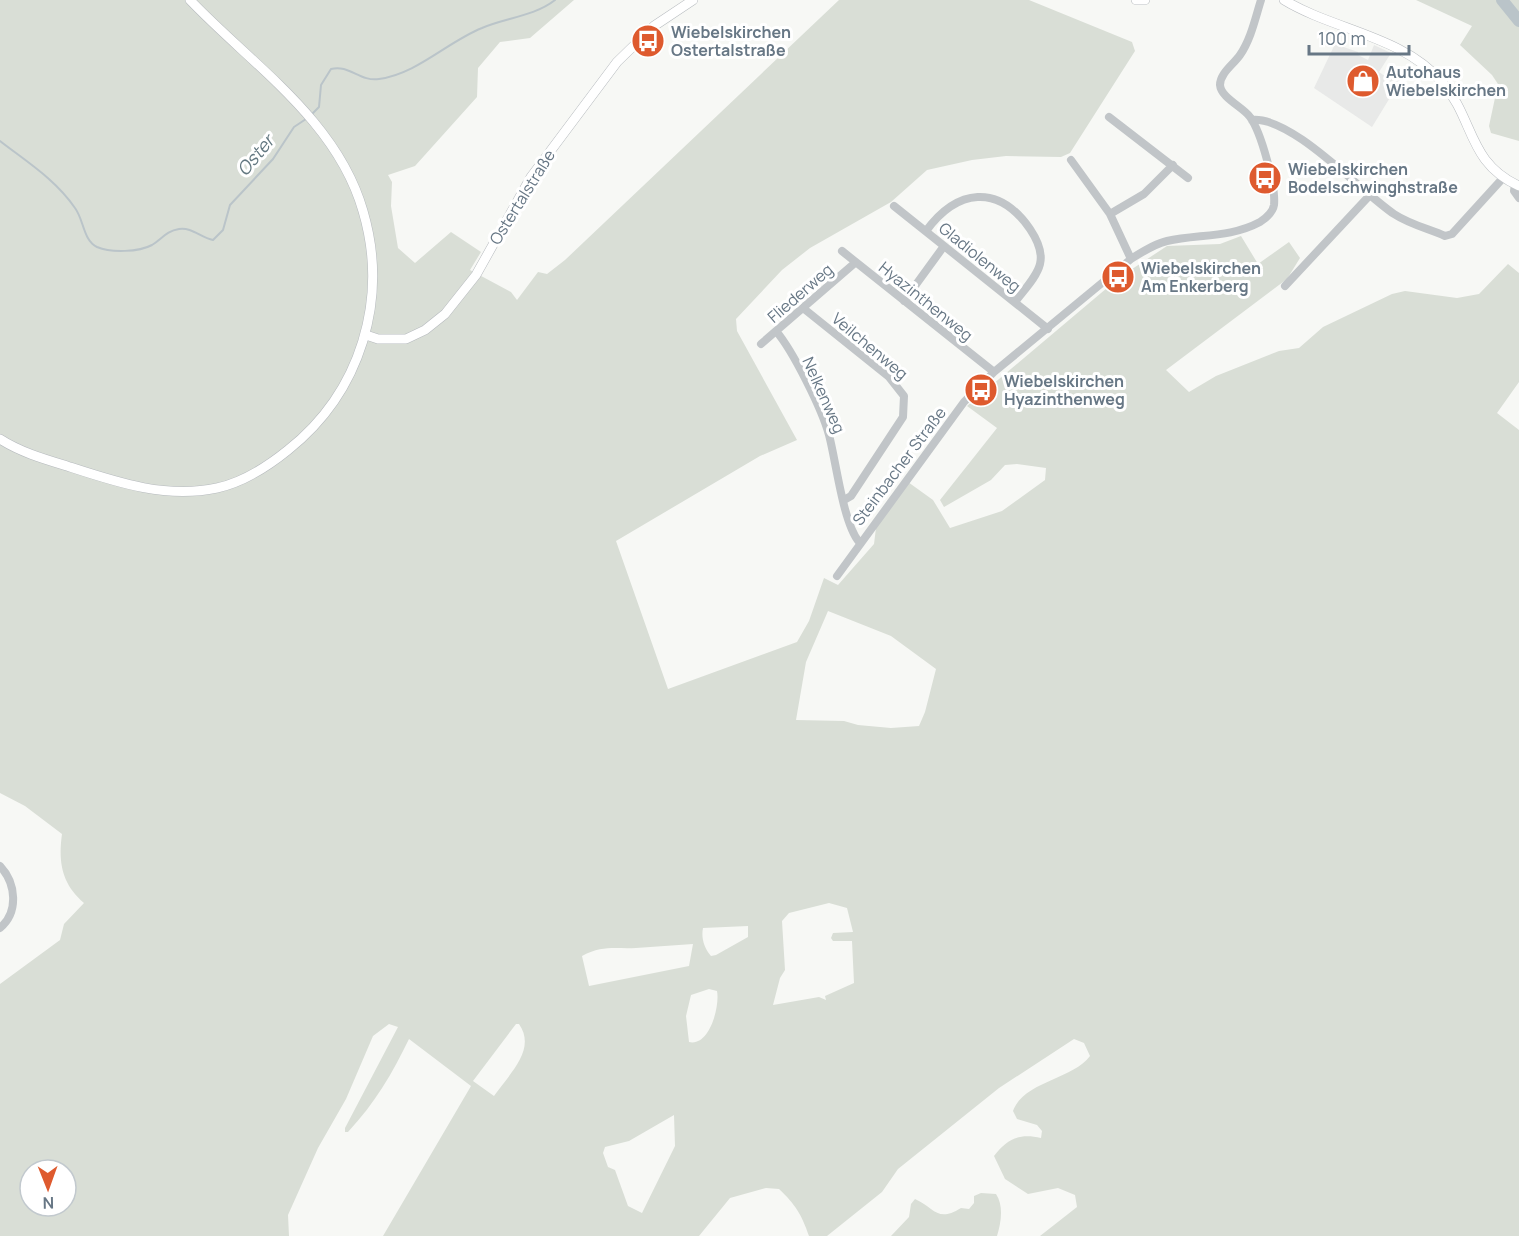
<svg xmlns="http://www.w3.org/2000/svg" width="1519" height="1236" font-family="Manrope,sans-serif">
<style>
.built{fill:#e8e9e8}
.green{fill:#d9ded6;fill-rule:evenodd}
.lines{fill:none;stroke-linecap:round;stroke-linejoin:round}
.stream{stroke:#bac4c9;stroke-width:2}
.river{stroke:#bac4c9;stroke-width:12}
.major-casing{stroke:#b6babe;stroke-width:10}
.minor{stroke:#c1c5c8;stroke-width:8}
.major{stroke:#fff;stroke-width:9}
.labels{text-anchor:middle;dominant-baseline:central;stroke-width:6;stroke-linejoin:round;paint-order:stroke}
.poi-label{font-size:16px;font-weight:bold;fill:#677785;stroke:#fff;text-anchor:start}
.street-label{font-size:16px;fill:#677785;stroke:#fff}
.water-label{font-size:18px;font-style:italic;fill:#637881;stroke:#fff}
</style>
<rect width="100%" height="100%" fill="#f7f8f5"/>
<path class="built" d="M1335 44 1358 52V55L1368 60 1374 45 1391 53 1379 72 1389 79 1394 74 1402 78 1372 127 1314 88Z"/>
<path class="green" d="M0 0H574L530 38 500 42 478 68 477 97 415 166 388 175 392 182 391 206 398 248 415 263 451 232 481 252 470 270 511 292 517 300 538 272 547 274 565 260 839 0H1029L1132 42 1135 51 1070 153 1061 157 1006 156 972 160 927 170 891 202 810 248 782 270 736 319 737 331 797 440 760 456 616 541 668 689 797 642 809 621 824 578 838 585 874 544 876 528 908 482 933 500 950 528 1002 511 1045 480 1046 468 1017 464 1005 465 991 480 944 507 940 500 997 428 967 406 1120 277 1167 246 1220 244 1241 236 1258 264 1289 242 1300 258 1287 279 1166 370 1189 392 1216 376 1279 351 1299 348 1323 327 1392 294 1405 291 1457 298 1479 294 1508 264 1519 273V382L1497 413 1519 430V1236H1040L1077 1207 1075 1195 1058 1188 1028 1194 1005 1179 994 1156C1007 1139 1019 1133 1041 1138L1042 1131 1037 1125 1017 1119 1013 1111C1024 1081 1072 1080 1090 1056L1084 1043 1074 1039 999 1088 898 1169 882 1192 827 1236H809C802 1215 795 1204 779 1189L766 1188 730 1198 699 1236H383L471 1086 409 1039C392 1074 375 1103 348 1132H345V1128L398 1027 389 1024 373 1036 346 1099 318 1148 288 1215 289 1236H0V984L60 940 64 924 84 903C62 884 58 863 62 834L25 806 0 793ZM828 611 891 636 936 669 925 712 919 726 891 728 858 725 844 721 796 720 806 662ZM829 903 847 908 853 932 833 933 831 938 833 941H852L854 983 825 996 826 1000 819 997 773 1005 780 978 785 970 782 921 789 913ZM748 926V937L716 955 711 956C704 948 701 938 703 928ZM693 944 689 966 589 986 582 956C603 945 614 949 636 948 655 947 674 945 693 944ZM709 989 717 991C720 1005 710 1047 689 1042L686 1016 691 995ZM516 1024H519C537 1050 509 1074 494 1096L473 1081ZM674 1115 675 1146 642 1213 628 1206 615 1170 608 1167 603 1153 605 1147 629 1141ZM30 1170H66V1206H30Z
M1416 0H1519V141L1491 133 1489 126 1498 84 1492 75 1460 45 1472 26Z
M981 1193 996 1194C1004 1206 1001 1223 997 1236H891L909 1217 911 1204 915 1199C935 1208 937 1223 961 1208L969 1209 974 1203V1196Z"/>
<g class="lines">
<path class="stream" d="M311 115 319 107 321 85 331 69C349 64 360 82 379 79 417 74 447 42 482 28 505 18 535 16 555 0
M0 141C27 162 55 179 75 208 84 220 83 240 97 247 111 253 139 252 152 245 162 239 166 231 179 229 192 227 201 238 213 240L223 230 230 205 273 159 294 127 306 119"/>
<path class="river" d="M1502 0 1519 21"/>
<defs>
<path id="major" d="M1136 0H1145
M1284 0C1333 30 1403 36 1442 82 1475 120 1467 162 1519 186
M366 335 378 339H406L425 330 445 314 476 275 531 177 617 62 654 26 693 0
M0 439C20 452 44 459 67 466 116 482 165 499 217 488 244 482 267 467 288 450 361 392 389 299 363 211 337 120 252 65 190 0"/>
</defs>
<use href="#major" class="major-casing"/>
<path class="minor" d="M1109 117 1188 178
M1252 120C1292 116 1361 192 1394 214 1409 224 1429 229 1445 236L1452 234 1503 178
M1071 160 1110 214 1131 259
M1515 184 1514 191 1519 198
M894 206 1048 329
M1110 214 1144 194 1173 165
M926 231C957 189 998 183 1030 229 1036 238 1043 252 1040 264 1037 277 1023 291 1015 302
M842 251 994 372
M1285 286 1370 195
M904 301 944 246
M803 308 889 377 904 396 903 417 851 496 844 500
M776 331C793 351 822 409 829 435 836 461 843 523 859 542
M761 344 856 262
M837 576 964 402 994 372 1131 259C1142 252 1154 244 1167 241 1199 234 1230 238 1260 222 1266 218 1273 212 1274 205 1276 186 1261 132 1250 117 1243 107 1221 98 1220 85 1220 73 1234 64 1240 55 1251 39 1255 19 1261 0
M0 866C16 883 19 912 0 928"/>
<use href="#major" class="major"/>
</g>
<defs>
<symbol id="bus-disc" viewBox="-11 -11 22 22"><circle r="9.5" fill="#de5a2e" stroke="#fff"/><path d="M-5-6H5V4H4V6H2V4H-2V6H-4V4H-5ZM-3.5-4V0h7V-4ZM-3.5 1.2v1.5H-2V1.2ZM2 1.2v1.5H3.5V1.2Z" fill="#fff"/></symbol>
<symbol id="shop-disc" viewBox="-11 -11 22 22"><circle r="9.5" fill="#de5a2e" stroke="#fff"/><path d="M-5-2.5h2.3a2.7 3.5 0 0 1 5.4 0H5L5.5 6h-11ZM-1.5-2.5h3a1.5 2.3 0 0 0-3 0Z" fill="#fff"/></symbol>
</defs>
<g fill-rule="evenodd">
<use href="#bus-disc" x="629" y="22" width="38" height="38"/>
<use href="#shop-disc" x="1344" y="62" width="38" height="38"/>
<use href="#bus-disc" x="1246" y="159" width="38" height="38"/>
<use href="#bus-disc" x="1099" y="258" width="38" height="38"/>
<use href="#bus-disc" x="962" y="371" width="38" height="38"/>
</g>
<g class="labels">
<g class="poi-label">
<text x="671" y="32">Wiebelskirchen<tspan x="671" dy="18">Ostertalstraße</tspan></text>
<text x="1386" y="72">Autohaus<tspan x="1386" dy="18">Wiebelskirchen</tspan></text>
<text x="1288" y="169">Wiebelskirchen<tspan x="1288" dy="18">Bodelschwinghstraße</tspan></text>
<text x="1141" y="268">Wiebelskirchen<tspan x="1141" dy="18">Am Enkerberg</tspan></text>
<text x="1004" y="381">Wiebelskirchen<tspan x="1004" dy="18">Hyazinthenweg</tspan></text>
</g>
<g class="street-label">
<text transform="translate(522 197) rotate(-58)">Ostertalstraße</text>
<text transform="translate(980 257) rotate(39)">Gladiolenweg</text>
<text transform="translate(800 293) rotate(-41)">Fliederweg</text>
<text transform="translate(926 301) rotate(39)">Hyazinthenweg</text>
<text transform="translate(870 346) rotate(40)">Veilchenweg</text>
<text transform="translate(824 395) rotate(66)">Nelkenweg</text>
<text transform="translate(899 466) rotate(-53)">Steinbacher Straße</text>
</g>
<g class="water-label">
<text transform="translate(255 155) rotate(-50)">Oster</text>
</g>
</g>
<g transform="translate(48 1188) rotate(179)"><circle r="28" fill="#ffffff" stroke="#c2c9ce" stroke-width="1.5"/>
<path d="M0-4.5L10 22L0 15L-10 22Z" fill="#de5a2e"/>
<text y="-9" font-size="16" font-weight="bold" text-anchor="middle" fill="#677785">N</text>
</g>
<path d="M1309 45v9h100v-9" fill="none" stroke="#677785" stroke-width="3"/>
<text x="1318" y="45" font-size="18" fill="#677785" stroke="#ffffff" stroke-width="4.5" paint-order="stroke">100 m</text>
</svg>
